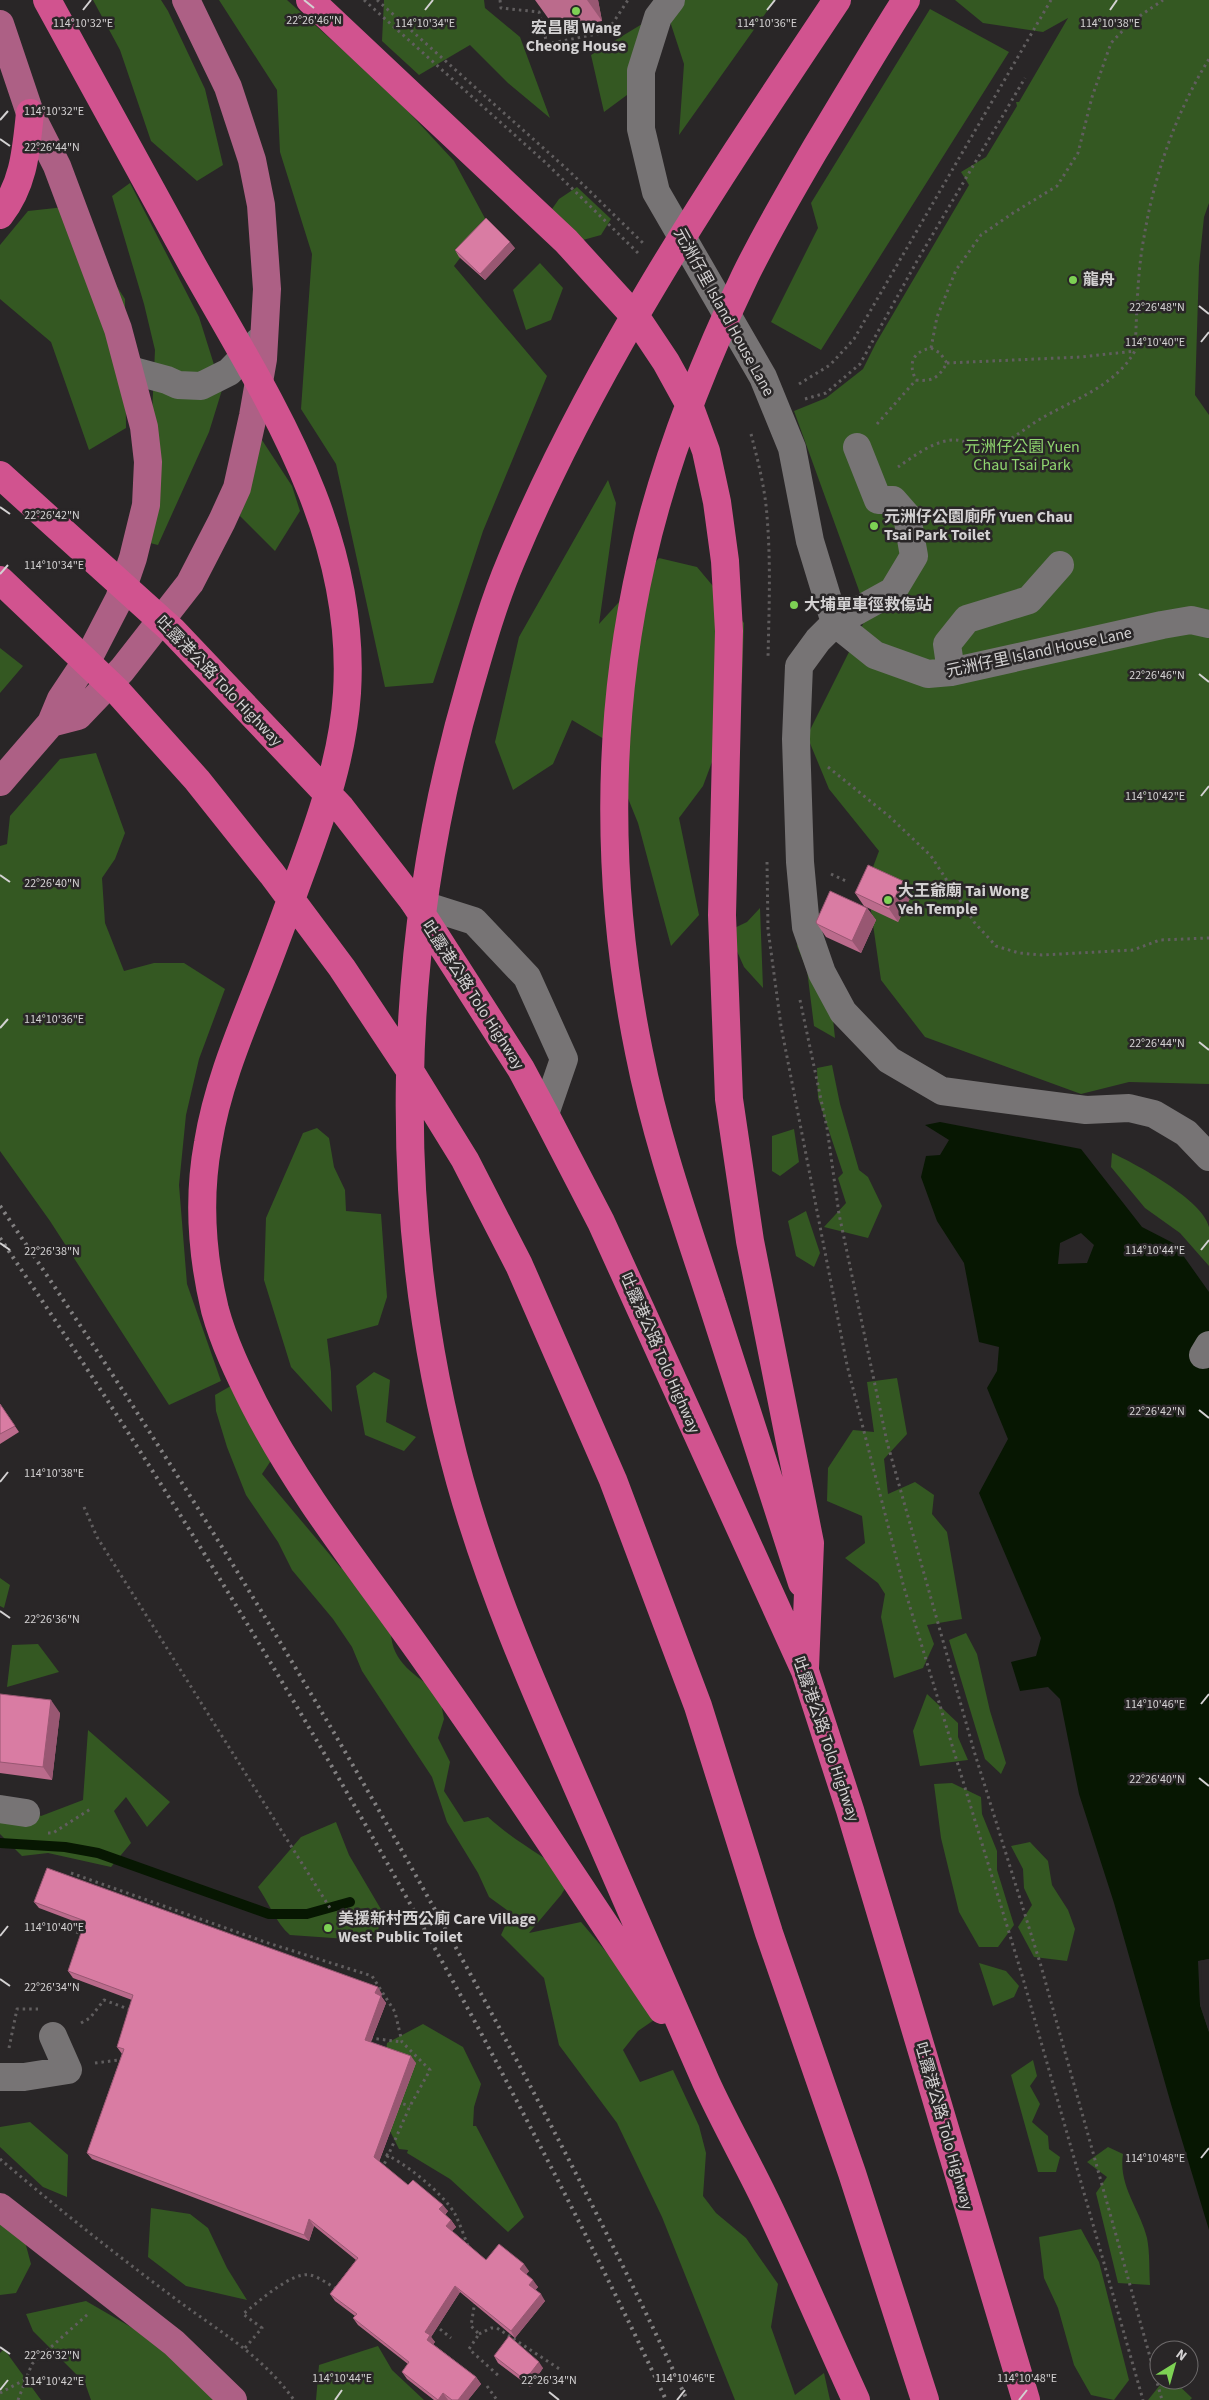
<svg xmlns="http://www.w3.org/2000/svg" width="1209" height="2400" font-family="'Source Sans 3','Noto Sans TC',sans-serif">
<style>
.green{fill:#345822}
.water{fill:#071702;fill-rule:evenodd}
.pier{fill:#292627}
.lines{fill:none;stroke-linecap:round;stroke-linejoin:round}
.stream{stroke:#071702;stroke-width:10}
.path{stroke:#615e5f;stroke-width:3;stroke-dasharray:2.5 4;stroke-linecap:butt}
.minor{stroke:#777475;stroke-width:28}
.major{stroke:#ad6085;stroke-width:28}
.highway{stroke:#d1538f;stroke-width:28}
.rail{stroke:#828081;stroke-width:4;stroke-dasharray:2.5 5;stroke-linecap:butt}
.wall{fill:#bb6b8c}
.shaded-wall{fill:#985772}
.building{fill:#d97ca3;stroke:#985772}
.ticks{fill:none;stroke:#d3d1d2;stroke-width:2}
.poi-dot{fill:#7dd154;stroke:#292627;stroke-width:2}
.labels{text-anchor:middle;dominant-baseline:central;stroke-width:5;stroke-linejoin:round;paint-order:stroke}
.poi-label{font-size:16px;font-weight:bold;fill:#d3d1d2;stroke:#292627;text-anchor:start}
.street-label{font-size:16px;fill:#d3d1d2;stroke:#292627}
.park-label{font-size:16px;fill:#8fd56f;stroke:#292627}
.ticks-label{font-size:12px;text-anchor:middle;fill:#d3d1d2;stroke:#292627;stroke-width:5;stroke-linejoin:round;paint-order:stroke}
</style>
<rect width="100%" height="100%" fill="#292627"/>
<path class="green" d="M93 0H161L168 11 205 89 223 165 197 181 151 141 120 50Z
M219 0H287L392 94 454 161 487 222 454 266 547 376 483 531 433 683 385 687 336 464 301 409 312 254 280 152 277 90Z
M384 0H484L485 8 520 37 550 118 508 83 470 45 419 75 382 41Z
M663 0H775L679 135 684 64Z
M955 0H1209V203L1204 217 1199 266 1195 395 1209 415V1084L1129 1082 1081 1094 925 1037 881 980 867 883 879 851 829 789 807 736 870 610 861 596 794 411 826 398 863 369 876 343 969 185 961 172 986 157 1017 106 1016 102H1019L1068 18 1043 32 983 23Z
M930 9 1009 52 821 350 771 322 818 228 811 203Z
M647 21 654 56 627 95 604 112 591 55Z
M130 183 199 317 222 390 209 432 158 545 146 542 155 350 144 304 112 196Z
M577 187 611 219 601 235 572 243 545 219 559 199Z
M65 207 125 299 126 428 89 450 51 342 0 299V245L28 211Z
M540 263 563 288 551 320 526 330 513 290Z
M260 437 292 486 300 511 275 551 240 516Z
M608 480 616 503 599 624 659 558 697 567 744 623 742 682 703 786 679 818 699 915 671 946 638 823 604 739 572 720 553 764 513 790 495 742 519 637Z
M0 648 23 666 0 693Z
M96 753 125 833 115 859 102 878 105 923 124 971 154 963H184L225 989 199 1059 186 1115 179 1185 187 1284 221 1381 169 1405 50 1221 0 1151V846L7 844 10 816 60 759Z
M760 908 763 988 744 967 728 931 747 922Z
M802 935 831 1000 835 1038 814 1026 807 970 797 946Z
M832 1065 840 1104 859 1170 868 1177 882 1206 868 1238 824 1227 846 1203 838 1178 843 1173 818 1098 817 1068Z
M317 1128 329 1138 334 1167 345 1190 346 1211 381 1214 387 1297 378 1325 327 1339 331 1372 332 1412 291 1367 264 1280 266 1218 303 1133Z
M794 1129 799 1162 780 1176 772 1171V1136Z
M1112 1153C1136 1164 1203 1200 1209 1227 1209 1238 1209 1254 1209 1266L1180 1233 1145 1208 1111 1167Z
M806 1211 820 1253 814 1267 796 1256 788 1221Z
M374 1372 390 1380 386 1422 416 1437 404 1451 365 1435 356 1386Z
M250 1375 274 1456 262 1474 341 1568 347 1567 391 1632C391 1662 417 1677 439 1692L444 1719 438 1738 450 1762 444 1791 464 1822 488 1817C514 1841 544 1856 572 1877L561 1895 529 1933 581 1922 619 1967 654 2020 638 2031 623 2050 640 2082 673 2070 699 2126 706 2153 703 2196 716 2213 746 2238 778 2284 771 2327 795 2395 824 2373 830 2400H735L662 2217 617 2123 559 2045 544 1978 501 1935 511 1913 489 1897 478 1873 447 1822 432 1777 362 1671 352 1647 333 1619 292 1570 278 1542 246 1495 227 1447 216 1411 215 1395Z
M897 1378 907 1434 884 1459 888 1494 915 1482 934 1495 932 1514 947 1532 962 1619 927 1625 934 1644 923 1668 894 1678 881 1617 885 1594 878 1583 845 1558 865 1543 862 1516 827 1501 828 1468 853 1430 874 1432 867 1382Z
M0 1578 10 1585 4 1608 0 1606Z
M966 1633 977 1654 990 1711 1006 1763 1001 1774 985 1759 949 1640Z
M38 1644 59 1672 7 1687 12 1645Z
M927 1694 958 1723V1737L968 1760 920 1766 913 1731Z
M88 1730 170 1802 147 1827 126 1797 114 1811 131 1843 111 1867 48 1853 22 1856 0 1834V1813L21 1805 41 1816 83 1800Z
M952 1783 981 1797 982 1814 997 1851V1870L1014 1925 998 1947H979L959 1912 941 1838 934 1784Z
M336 1822 349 1855 382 1911 376 1941 290 1935C276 1923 269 1903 258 1887L301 1837Z
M1030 1842 1048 1861 1052 1885 1068 1910 1075 1929 1067 1961 1034 1957 1018 1927 1032 1905 1024 1888 1023 1869 1011 1846Z
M979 1963 1006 1971 1019 1986 1014 1997 993 2006Z
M423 2024 463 2047 481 2084 474 2107 473 2126H476L524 2217 508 2232 450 2179 407 2153 408 2150 399 2149 379 2109 387 2043Z
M1033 2060 1037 2076 1030 2086 1040 2104 1032 2122 1048 2136 1049 2149 1060 2157 1056 2172H1038L1011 2075Z
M30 2122 68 2155 67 2197 43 2187 0 2147V2127Z
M1108 2147 1123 2154C1118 2186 1140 2209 1147 2238 1150 2253 1149 2270 1150 2285L1118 2283 1096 2193 1107 2177 1087 2162Z
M151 2208 190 2214 208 2228 227 2268 247 2300 186 2286 148 2257Z
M0 2212 21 2227 31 2264 16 2293 0 2295Z
M1081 2229 1099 2262 1129 2380 1114 2400 1091 2395 1074 2365 1058 2308 1044 2278 1039 2237Z
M86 2301 238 2389 242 2400H91L85 2383 33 2331 26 2314Z
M378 2346 392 2370 424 2400H316L319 2365Z
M4 2349 41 2400H0V2353Z
M1164 2380H1173L1192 2398 1190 2400H1148Z"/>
<path class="water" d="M940 1122 1081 1149 1142 1227 1175 1244 1209 1292V1959L1199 1961 1200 2005 1209 2032V2230L1171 2104 1114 1903 1079 1794 1060 1699 1048 1687 1020 1691 1011 1662 1036 1656 1041 1638 979 1493 1008 1439 987 1388 997 1371 999 1347 979 1342 964 1263 937 1221 921 1177 926 1156 940 1155 949 1140 925 1125ZM1081 1233 1094 1245 1087 1263 1058 1264 1060 1243Z"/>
<path class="pier" d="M1209 1959V1962L1201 1963 1203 2005 1209 2024V2032L1200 2005 1198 1961Z"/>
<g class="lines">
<path class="stream" d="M0 1843 65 1847 98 1853 269 1914H307L350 1902"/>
<path class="path" d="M364 0 546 163 638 253
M377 0 568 170 644 244
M500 0 501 8 539 12 547 44 607 32 628 0
M931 348 937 317 956 270 981 235 1013 213 1057 186 1078 153 1092 97 1111 43 1131 22 1163 0
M931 348 940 353 947 363C939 377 933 382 916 380 908 364 912 352 931 348Z
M947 363 1081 357 1135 351
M799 384 830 365 854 339 1051 0
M805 399 826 393 860 364 917 261 1025 78
M877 424 916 380
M751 434C758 461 765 488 767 516 771 564 769 611 768 658
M898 467C914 456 936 439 956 440 967 441 980 449 990 447 1009 443 1021 431 1037 421 1071 400 1114 388 1135 351 1137 313 1137 274 1144 237 1154 176 1176 112 1209 59
M828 767 890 817 931 856 974 922 996 946 1019 953 1042 955 1133 950 1160 940 1209 938
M767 862 768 929 781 1026 847 1365 903 1584 1022 1975 1143 2400
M831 874 846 881
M800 1000 827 1128 839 1214 887 1442 974 1751 1041 1966 1162 2400
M84 1507 97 1537 330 1908
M48 1833H53L92 1808
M71 1873 265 1942 372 1976 395 2012 402 2042 430 2070 410 2106 383 2167
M70 1930 85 1935
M81 2023 90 2018 104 2000 131 2010
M370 2038 402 2042
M9 2048 17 2009H38
M95 2063 119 2060 124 2062
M397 2102 410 2106
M380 2152C402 2160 443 2193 455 2214 460 2224 464 2236 468 2246
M0 2159C56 2207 114 2253 173 2297 218 2331 260 2353 294 2400
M475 2301 471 2326 479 2334 469 2349 500 2377
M435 2325 451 2338
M479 2334 491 2328H497L561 2370
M245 2348 262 2328 243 2314C257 2303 292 2271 310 2275 319 2277 330 2285 338 2290
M487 2386 497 2400
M0 2393 26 2379 32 2364 88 2314
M18 2400 26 2379"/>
<path class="minor" d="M671 0 658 17 641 71V129L656 192 763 377 792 448 810 541 835 623 875 655 928 674 951 672 1162 625 1191 620 1209 624
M130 370 167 380 178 385 201 386 229 372 259 341
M833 614 855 612 893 591 914 556 907 516 893 500H878L857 447
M835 623 818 640 799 666 796 739 800 862 806 927 822 973 843 1012 889 1060 942 1091 1086 1110 1129 1108 1154 1114 1186 1133 1209 1157
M951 672 947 644 967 619 1029 600 1060 565
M414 902 474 921 527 977 564 1059 545 1114
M1203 1355 1209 1345
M0 1809 26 1813
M0 2077H24L68 2070 53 2036"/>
<path class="major" d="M0 24 30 113 57 166 118 329 144 427 148 462 146 505 133 558 119 599 89 657 61 699 51 723 0 782
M51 723 78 716 122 670 190 583 222 521 237 488 253 416 263 359 267 289 261 205 252 160 228 87 186 0
M0 2207 174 2343 233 2400"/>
<path class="highway" d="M47 0C96 89 144 178 193 266 269 401 357 531 347 693 343 753 324 810 303 867 289 905 275 944 260 982 239 1035 217 1087 208 1143 198 1197 202 1256 215 1310 224 1343 239 1374 254 1404 302 1498 369 1579 429 1665 510 1778 584 1895 662 2010
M310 0 566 241 638 320 666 362 688 402 706 451 717 502 725 561 729 631 722 915 729 1099 750 1241 810 1543 805 1668
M837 0C717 180 595 360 511 561 494 601 482 643 470 685 395 942 388 1222 460 1481 494 1603 547 1717 597 1832 634 1915 669 1999 706 2082 726 2126 750 2167 770 2210 800 2273 827 2337 856 2400
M0 215C24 184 26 151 30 113
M0 475 173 631 341 808 414 902 521 1069 545 1114 601 1222 805 1671 850 1810 1026 2400
M0 580 118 692 197 780 272 874 342 968 407 1066 465 1160 519 1265 613 1480 698 1706 769 1933 852 2173 925 2400
M802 1583C772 1489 742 1396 712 1303 685 1220 656 1138 639 1052 606 890 605 722 642 560 664 462 702 366 745 276 766 233 790 192 814 151 845 100 874 50 906 0"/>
<path class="rail" d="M0 1206C181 1471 348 1745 500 2029 565 2151 629 2274 687 2400
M0 1238C174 1495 334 1760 481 2033 545 2154 608 2276 666 2400"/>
</g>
<path class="wall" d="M535 0H598L602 21 556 29Z
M515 248 485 280 459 257 455 250Z
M855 893 912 894 898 922 864 906Z
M867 908 876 920 861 953 826 937 817 924Z
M0 1404 19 1432 0 1444Z
M0 1694 60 1713 52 1780 0 1773Z
M34 1902 382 1994 381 1996 386 2003 371 2042 416 2063 379 2162 408 2185 448 2211 445 2215 451 2220 456 2227 452 2231 486 2260 529 2271 526 2274 538 2287 535 2290 545 2301 515 2338 460 2292 431 2337 435 2342 433 2344 476 2377 481 2384 468 2400H434L407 2379 402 2372 408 2364 358 2325 353 2318 355 2316 335 2301 330 2294 356 2260 314 2226 309 2241 92 2159 87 2153 122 2054 117 2047 132 2000 73 1978 68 1971 84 1925 39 1908Z
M494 2356 543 2368 530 2387 498 2363Z"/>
<path class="shaded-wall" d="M587 0H598L602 21Z
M510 242 515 248 485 280 480 274Z
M903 881 912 894 898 922 889 909Z
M867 908 876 920 861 953 852 941Z
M51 1700 60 1713 52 1780 43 1767Z
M378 1987 382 1994 380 2000 375 1993Z
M381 1996 386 2003 369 2046 365 2040Z
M411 2056 416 2063 378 2164 374 2157Z
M443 2205 448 2211 443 2216 439 2209Z
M309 2219 314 2226 309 2241 304 2235Z
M451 2220 456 2227 451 2232 446 2226Z
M524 2264 529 2271 525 2276 520 2269Z
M533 2280 538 2287 534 2292 529 2285Z
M455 2286 460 2292 431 2337 435 2342 432 2346 427 2340 425 2332Z
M541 2294 545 2301 515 2338 511 2331Z
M539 2362 543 2368 530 2387 525 2380Z
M476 2377 481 2384 468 2400H458Z
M443 2393 448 2400H438Z"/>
<path class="building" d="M486 218 510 242 480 274 455 250Z
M868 865 903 881 889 909 855 893Z
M830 891 867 908 852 941 817 924 816 922Z
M0 1404 15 1426 0 1434Z
M0 1694 51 1700 43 1767 0 1762Z
M47 1868 378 1987 375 1993 381 1996 365 2040 411 2056 374 2157 408 2185 413 2180 443 2205 439 2209 451 2220 446 2226 486 2260 499 2244 524 2264 520 2269 533 2280 529 2285 541 2294 511 2331 455 2286 425 2332 430 2335 427 2340 476 2377 458 2400H452L443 2393 438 2400 402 2372 409 2362 353 2318 357 2314 330 2294 358 2258 309 2219 304 2235 87 2153 124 2049 117 2047 133 1995 68 1971 85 1921 34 1902Z
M509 2336 539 2362 525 2380 494 2356Z"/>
<path class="ticks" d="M304 0 314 8M83 10 91 0M425 10 433 0M767 10 775 0M1110 10 1117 0M0 120 8 111M0 139 10 146M1199 306 1209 314M1201 342 1209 332M0 507 10 514M0 574 8 565M1199 674 1209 682M1201 796 1209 786M0 875 10 882M0 1028 8 1019M1199 1042 1209 1050M0 1243 10 1250M1201 1250 1209 1240M1199 1410 1209 1418M0 1482 8 1472M0 1611 10 1618M1201 1704 1209 1694M1199 1778 1209 1786M0 1936 8 1926M0 1979 10 1986M1201 2158 1209 2148M0 2347 10 2354M0 2390 8 2380M549 2392 559 2400M335 2400 342 2390M677 2400 685 2390M1019 2400 1027 2390"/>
<g class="poi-dot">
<circle cx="576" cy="11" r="5"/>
<circle cx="1073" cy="280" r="5"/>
<circle cx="874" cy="526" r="5"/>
<circle cx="794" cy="605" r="5"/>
<circle cx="888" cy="900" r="5"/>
<circle cx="328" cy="1928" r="5"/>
</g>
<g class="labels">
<g class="poi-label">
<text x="576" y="28" text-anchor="middle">宏昌閣 Wang<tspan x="576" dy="18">Cheong House</tspan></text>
<text x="1083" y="280">龍舟</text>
<text x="884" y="517">元洲仔公園廁所 Yuen Chau<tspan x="884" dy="18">Tsai Park Toilet</tspan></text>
<text x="804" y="605">大埔單車徑救傷站</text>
<text x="898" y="891">大王爺廟 Tai Wong<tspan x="898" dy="18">Yeh Temple</tspan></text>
<text x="338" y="1919">美援新村西公廁 Care Village<tspan x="338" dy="18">West Public Toilet</tspan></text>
</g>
<g class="street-label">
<text transform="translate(724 312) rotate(61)">元洲仔里 Island House Lane</text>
<text transform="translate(1039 652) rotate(-12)">元洲仔里 Island House Lane</text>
<text transform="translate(219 681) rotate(46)">吐露港公路 Tolo Highway</text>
<text transform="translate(473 995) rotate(57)">吐露港公路 Tolo Highway</text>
<text transform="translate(660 1353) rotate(66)">吐露港公路 Tolo Highway</text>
<text transform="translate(826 1739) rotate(71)">吐露港公路 Tolo Highway</text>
<text transform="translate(944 2126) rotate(74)">吐露港公路 Tolo Highway</text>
</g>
<g class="park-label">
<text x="1022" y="447">元洲仔公園 Yuen<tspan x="1022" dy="18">Chau Tsai Park</tspan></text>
</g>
</g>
<g class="ticks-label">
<text x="314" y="24">22°26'46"N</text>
<text x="83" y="27">114°10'32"E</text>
<text x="425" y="27">114°10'34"E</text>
<text x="767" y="27">114°10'36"E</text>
<text x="1110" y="27">114°10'38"E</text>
<text x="54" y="115">114°10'32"E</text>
<text x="52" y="151">22°26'44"N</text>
<text x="1157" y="311">22°26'48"N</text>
<text x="1155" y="346">114°10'40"E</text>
<text x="52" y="519">22°26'42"N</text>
<text x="54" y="569">114°10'34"E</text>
<text x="1157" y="679">22°26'46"N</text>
<text x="1155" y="800">114°10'42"E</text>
<text x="52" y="887">22°26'40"N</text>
<text x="54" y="1023">114°10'36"E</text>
<text x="1157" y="1047">22°26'44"N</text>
<text x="1155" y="1254">114°10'44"E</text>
<text x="52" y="1255">22°26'38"N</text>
<text x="1157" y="1415">22°26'42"N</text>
<text x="54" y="1477">114°10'38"E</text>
<text x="52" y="1623">22°26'36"N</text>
<text x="1155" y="1708">114°10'46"E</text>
<text x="1157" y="1783">22°26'40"N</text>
<text x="54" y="1931">114°10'40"E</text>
<text x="52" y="1991">22°26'34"N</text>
<text x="1155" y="2162">114°10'48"E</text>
<text x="52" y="2359">22°26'32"N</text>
<text x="342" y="2382">114°10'44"E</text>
<text x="685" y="2382">114°10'46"E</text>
<text x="1027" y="2382">114°10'48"E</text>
<text x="549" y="2384">22°26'34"N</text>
<text x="54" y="2385">114°10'42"E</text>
</g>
<g transform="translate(1174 2365) rotate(37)"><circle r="24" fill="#292627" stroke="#6d6a6b"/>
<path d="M0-4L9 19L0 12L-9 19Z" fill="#7dd154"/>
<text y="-8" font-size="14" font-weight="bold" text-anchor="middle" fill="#d3d1d2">N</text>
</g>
</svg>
